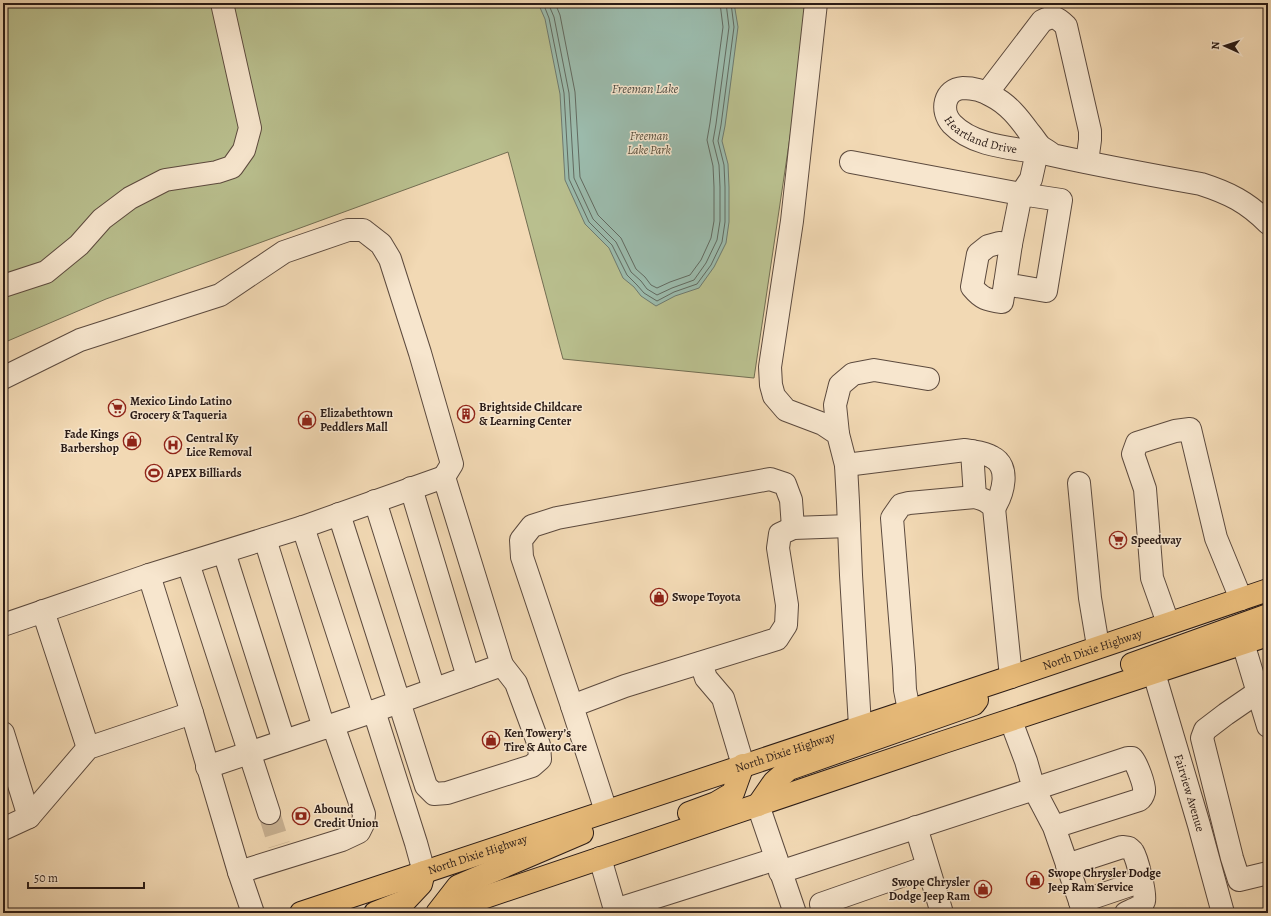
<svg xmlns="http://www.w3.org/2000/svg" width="1271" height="916" font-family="Alegreya,serif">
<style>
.green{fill:#b9bf8e;stroke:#726d52}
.water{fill:#9bbaab;stroke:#6e7a6f}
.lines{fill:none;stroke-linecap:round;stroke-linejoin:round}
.shore{stroke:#626a60;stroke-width:1}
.minor-tunnel{stroke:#cab394;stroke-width:22;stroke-dasharray:22 11;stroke-linecap:butt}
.minor-casing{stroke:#5c4a3e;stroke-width:24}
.major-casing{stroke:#2a1b16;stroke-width:24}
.minor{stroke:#f7e6ce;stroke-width:22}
.major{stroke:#e9bc7a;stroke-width:22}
.labels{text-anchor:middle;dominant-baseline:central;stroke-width:3;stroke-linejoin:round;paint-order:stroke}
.street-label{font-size:12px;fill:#2a1b16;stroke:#f7e6ce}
.park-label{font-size:12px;font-style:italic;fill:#554c3a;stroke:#f7e6ce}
.poi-label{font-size:12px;font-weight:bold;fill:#2a1b16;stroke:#f7e6ce;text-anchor:start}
.water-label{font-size:13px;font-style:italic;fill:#4c4b43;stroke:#f7e6ce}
</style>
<rect width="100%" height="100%" fill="#f2d9b4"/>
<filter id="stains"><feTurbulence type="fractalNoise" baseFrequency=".005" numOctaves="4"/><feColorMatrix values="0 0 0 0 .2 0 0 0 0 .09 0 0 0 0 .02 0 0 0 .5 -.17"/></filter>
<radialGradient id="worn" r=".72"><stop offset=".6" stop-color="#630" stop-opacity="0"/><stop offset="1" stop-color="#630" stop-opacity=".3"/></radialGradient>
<path class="green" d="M3 3H810L754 378 563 359 508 152 106 299 3 343Z"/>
<path class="water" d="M538 3H734L738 27 725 126 722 141 728 164 729 187V222L726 243 714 267 699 288 675 296 656 306 641 296 634 287 623 278 609 248 585 224 565 180 560 94 545 19Z"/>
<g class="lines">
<path class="shore" d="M543 3 549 18 564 93 569 179 589 222 612 245 627 275 637 285 644 293 657 301 674 292 697 284 711 265 722 242 725 222V187L724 165 718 141 721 125 734 27 731 3
M548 3 554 17 569 93 574 178 593 219 616 242 631 272 641 281 647 289 657 295 672 288 694 280 706 263 717 240 720 221V187L719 165 713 141 716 124 729 27 726 3
M555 3 560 15 575 92 580 177 598 215 621 238 636 269 645 277 651 285 657 288 670 282 690 275 701 260 711 238 714 221V187L713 166 707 140 710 123 723 27 720 3"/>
<path class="minor-tunnel" d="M269 813 279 845"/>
<defs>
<g id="minor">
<path d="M816 3 792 221 770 367 771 385 774 396 786 410 823 424 838 434 846 465 848 502 851 575 860 726"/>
<path d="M987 93 1042 21C1053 15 1057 17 1066 26L1090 131V140L1087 162"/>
<path id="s1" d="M1053 155C1049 152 1044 149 1040 146 1036 142 1033 136 1029 132 1019 118 1008 104 992 96 984 91 973 88 963 88 944 89 940 111 952 124 976 149 1021 148 1052 155 1101 166 1151 175 1201 184 1229 193 1247 202 1268 223"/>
<path d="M851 162 1021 194 1031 179 1037 152"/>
<path d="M1021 194 1061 200 1046 291 1005 284 1011 244Z"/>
<path d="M1005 284 1002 302C987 300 982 299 972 287L978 254 988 246 999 243 1011 244"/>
<path d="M3 286 46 272 79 245 102 219 130 198 165 180 217 172 232 167 244 150 250 128 222 3"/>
<path d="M3 378 80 340 220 295 284 252 348 230H363L381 244 390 259 420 353 452 464 444 477"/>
<path d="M838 434 835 405 840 385 853 374 874 370 928 379"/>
<path d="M972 451 975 497"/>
<path d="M846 465 965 450C974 452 984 452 992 457 1011 466 1003 494 994 508"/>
<path d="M1079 483 1090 598 1098 646"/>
<path d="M411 488 468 677"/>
<path d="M375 501 434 689"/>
<path d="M339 514 426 786 434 794 447 793 532 766 540 759 539 745 516 683 502 665"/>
<path d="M303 527 364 714"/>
<path d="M265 539 324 728"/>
<path d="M224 552 284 741"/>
<path d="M188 563 269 813"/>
<path d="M149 575 192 713"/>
<path d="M43 611 88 748"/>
<path d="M1168 623 1152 578 1145 489 1133 454 1137 443 1175 431 1190 429 1216 538 1241 599"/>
<path d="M3 625 149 575 303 527 444 477 502 665 374 711 416 843 424 872"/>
<path d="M1243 643 1268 726"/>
<path d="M701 663 706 678 723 698 743 765"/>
<path id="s2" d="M1154 673 1199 825 1223 913"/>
<path d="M1268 689 1258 692 1226 714 1205 730 1202 738 1232 858 1239 880 1268 873"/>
<path d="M572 706 522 557 521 540 532 526 557 518 770 479 785 484 791 500 793 528"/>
<path d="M909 710 905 690 904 668 892 518 901 505 909 503 975 497C983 499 988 501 994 508L1011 677"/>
<path d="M3 733 29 817"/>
<path d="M207 767 374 711"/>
<path d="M758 805 795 913"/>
<path d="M606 811 572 706 625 686 777 639 786 625 787 605 778 548 780 534 793 528 849 526"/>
<path d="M916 827 942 913"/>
<path d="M1054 827 1139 800C1142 798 1143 796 1144 792 1145 785 1137 764 1132 758H1128L1034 789 1054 827 1084 913"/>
<path d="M3 829 29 817 88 748 192 713 239 872 253 913"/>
<path d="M600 858 616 913"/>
<path d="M1067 865 1122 847 1129 848C1130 849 1132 850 1133 852 1137 858 1146 894 1144 901 1142 907 1132 910 1126 913"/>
<path d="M239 872 342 840 359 832 363 824 364 814 333 725"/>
<path d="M780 872 1034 789 1026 761 1011 721"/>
<path d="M1080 902 1142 881"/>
<path d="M821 904 927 867"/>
<path d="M615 910 776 859"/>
</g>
<g id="major">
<path d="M1132 664 1268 615"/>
<path d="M758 805 774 782 789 769 974 704 977 700"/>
<path d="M689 813 716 803 733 793 743 765"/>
<path id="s3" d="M301 913 1011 677 1268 590"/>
<path d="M375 913 405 901 421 884 424 872"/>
<path d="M437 913 458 886 582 833"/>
<path d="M438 913 944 742 1268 635"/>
</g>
</defs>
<use href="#minor" class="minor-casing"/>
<use href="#major" class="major-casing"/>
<use href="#minor" class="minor"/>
<use href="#major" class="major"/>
</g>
<defs>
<symbol id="supermarket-ring" viewBox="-11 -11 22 22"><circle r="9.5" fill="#f7e6ce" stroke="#8f2418" stroke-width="1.5"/><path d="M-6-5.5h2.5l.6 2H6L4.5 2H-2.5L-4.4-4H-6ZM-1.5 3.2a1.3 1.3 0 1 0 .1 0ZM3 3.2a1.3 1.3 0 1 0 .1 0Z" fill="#8f2418"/></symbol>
<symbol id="building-ring" viewBox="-11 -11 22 22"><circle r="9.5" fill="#f7e6ce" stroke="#8f2418" stroke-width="1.5"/><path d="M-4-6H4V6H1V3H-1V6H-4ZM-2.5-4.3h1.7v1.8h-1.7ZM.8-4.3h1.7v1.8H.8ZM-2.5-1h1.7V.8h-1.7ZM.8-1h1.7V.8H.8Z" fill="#8f2418"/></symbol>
<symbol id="shop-ring" viewBox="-11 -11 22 22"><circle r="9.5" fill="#f7e6ce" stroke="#8f2418" stroke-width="1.5"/><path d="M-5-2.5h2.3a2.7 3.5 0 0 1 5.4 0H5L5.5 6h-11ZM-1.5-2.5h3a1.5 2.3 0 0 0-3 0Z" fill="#8f2418"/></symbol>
<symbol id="hospital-ring" viewBox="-11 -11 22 22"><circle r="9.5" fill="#f7e6ce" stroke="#8f2418" stroke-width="1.5"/><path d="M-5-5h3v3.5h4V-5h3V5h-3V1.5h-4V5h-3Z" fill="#8f2418"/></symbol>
<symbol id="stadium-ring" viewBox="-11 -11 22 22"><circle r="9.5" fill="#f7e6ce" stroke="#8f2418" stroke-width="1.5"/><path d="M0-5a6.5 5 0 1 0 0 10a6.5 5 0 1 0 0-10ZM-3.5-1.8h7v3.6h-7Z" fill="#8f2418"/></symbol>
<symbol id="bank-ring" viewBox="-11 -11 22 22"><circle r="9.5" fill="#f7e6ce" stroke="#8f2418" stroke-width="1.5"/><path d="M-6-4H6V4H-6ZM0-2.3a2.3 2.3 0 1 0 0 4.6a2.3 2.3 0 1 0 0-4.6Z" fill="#8f2418"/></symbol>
</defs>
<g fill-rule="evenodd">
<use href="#supermarket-ring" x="107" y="398" width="20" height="20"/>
<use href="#building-ring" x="456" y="404" width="20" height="20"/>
<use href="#shop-ring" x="297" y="410" width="20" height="20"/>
<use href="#shop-ring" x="122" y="431" width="20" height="20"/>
<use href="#hospital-ring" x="163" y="435" width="20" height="20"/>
<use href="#stadium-ring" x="144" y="463" width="20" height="20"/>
<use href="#supermarket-ring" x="1108" y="530" width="20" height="20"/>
<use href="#shop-ring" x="649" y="587" width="20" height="20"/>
<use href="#shop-ring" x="481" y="730" width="20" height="20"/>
<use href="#bank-ring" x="291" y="806" width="20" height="20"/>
<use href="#shop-ring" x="1025" y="870" width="20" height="20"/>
<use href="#shop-ring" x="973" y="879" width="20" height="20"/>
</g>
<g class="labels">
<g class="street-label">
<text stroke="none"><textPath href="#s1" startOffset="195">Heartland Drive</textPath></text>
<text stroke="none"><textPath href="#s3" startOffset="834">North Dixie Highway</textPath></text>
<text stroke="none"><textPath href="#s3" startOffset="510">North Dixie Highway</textPath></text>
<text stroke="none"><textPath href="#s2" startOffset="125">Fairview Avenue</textPath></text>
<text stroke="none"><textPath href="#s3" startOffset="186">North Dixie Highway</textPath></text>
</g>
<g class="park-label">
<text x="649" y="136">Freeman<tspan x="649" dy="14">Lake Park</tspan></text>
</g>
<g class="poi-label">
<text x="130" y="401">Mexico Lindo Latino<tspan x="130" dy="14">Grocery &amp; Taqueria</tspan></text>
<text x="479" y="407">Brightside Childcare<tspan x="479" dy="14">&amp; Learning Center</tspan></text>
<text x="320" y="413">Elizabethtown<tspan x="320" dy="14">Peddlers Mall</tspan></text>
<text x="119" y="434" text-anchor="end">Fade Kings<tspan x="119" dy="14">Barbershop</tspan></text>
<text x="186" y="438">Central Ky<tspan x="186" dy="14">Lice Removal</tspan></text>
<text x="167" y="473">APEX Billiards</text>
<text x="1131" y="540">Speedway</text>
<text x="672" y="597">Swope Toyota</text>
<text x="504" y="733">Ken Towery’s<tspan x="504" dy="14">Tire &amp; Auto Care</tspan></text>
<text x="314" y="809">Abound<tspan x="314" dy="14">Credit Union</tspan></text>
<text x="1048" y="873">Swope Chrysler Dodge<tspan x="1048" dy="14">Jeep Ram Service</tspan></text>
<text x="970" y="882" text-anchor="end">Swope Chrysler<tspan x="970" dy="14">Dodge Jeep Ram</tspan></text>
</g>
<g class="water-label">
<text x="645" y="88">Freeman Lake</text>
</g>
</g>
<rect width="1271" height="916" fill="none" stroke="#f2d9b4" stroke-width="16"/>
<rect x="4" y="4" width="1263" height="908" fill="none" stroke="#2a1b16" stroke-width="2"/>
<rect x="8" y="8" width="1255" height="900" fill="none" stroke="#2a1b16"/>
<g transform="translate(1225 46) rotate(273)" stroke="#f7e6ce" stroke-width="3" paint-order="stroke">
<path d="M0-3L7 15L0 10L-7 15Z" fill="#2a1b16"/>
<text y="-6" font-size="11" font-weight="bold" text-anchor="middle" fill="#2a1b16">N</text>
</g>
<path d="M28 882v6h116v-6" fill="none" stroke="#2a1b16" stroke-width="2"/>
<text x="34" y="882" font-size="12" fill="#2a1b16" stroke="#f7e6ce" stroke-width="3" paint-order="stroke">50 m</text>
<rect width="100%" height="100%" filter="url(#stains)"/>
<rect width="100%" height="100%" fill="url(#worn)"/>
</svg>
